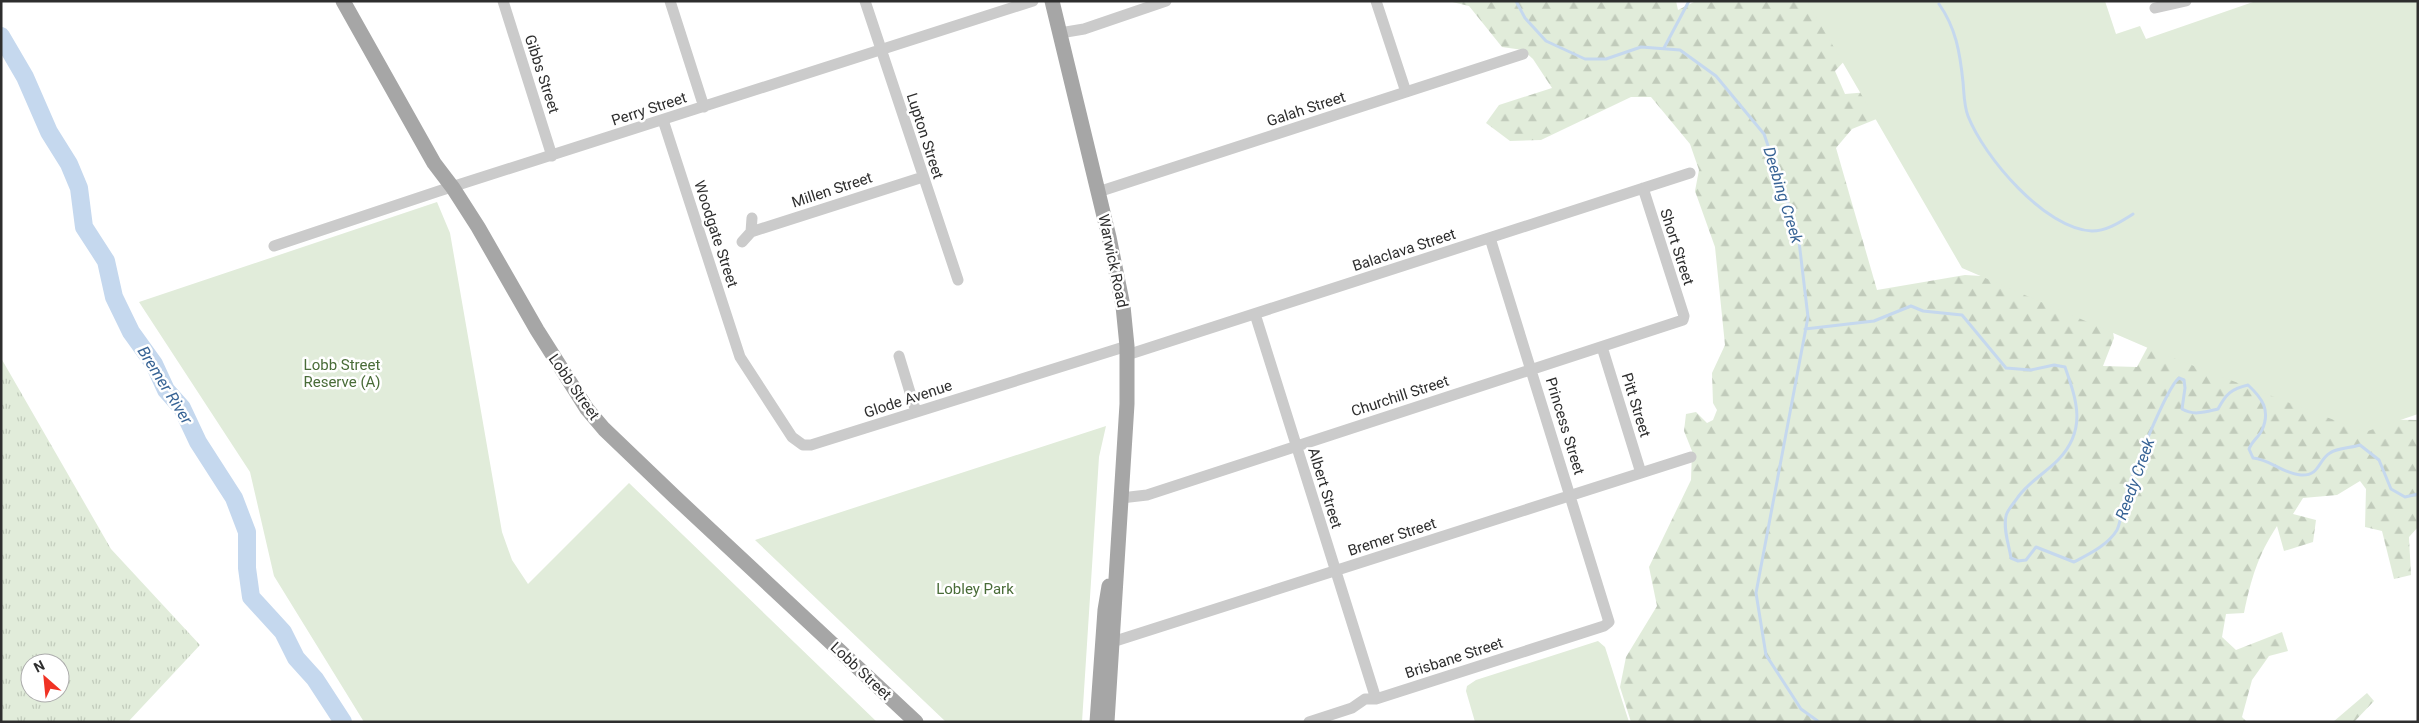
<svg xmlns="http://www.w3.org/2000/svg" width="2419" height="723" font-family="Roboto,sans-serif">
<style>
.grass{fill:url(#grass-tufts);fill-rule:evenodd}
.forest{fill:url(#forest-firs)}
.park{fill:#e1ecda}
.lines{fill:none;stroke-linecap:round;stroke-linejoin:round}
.stream{stroke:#c5d8ee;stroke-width:3}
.river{stroke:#c5d8ee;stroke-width:18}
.minor{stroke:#cbcbcb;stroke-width:11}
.major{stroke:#a6a6a6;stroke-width:15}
.labels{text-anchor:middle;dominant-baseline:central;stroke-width:5;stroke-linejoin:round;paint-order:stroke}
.street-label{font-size:15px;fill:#2e2e2e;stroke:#fff}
.park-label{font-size:15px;fill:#496c38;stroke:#fff}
.water-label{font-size:16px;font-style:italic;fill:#376395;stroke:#fff}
</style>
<defs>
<pattern id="grass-tufts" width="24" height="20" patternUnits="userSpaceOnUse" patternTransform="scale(1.25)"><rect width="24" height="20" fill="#e1ecda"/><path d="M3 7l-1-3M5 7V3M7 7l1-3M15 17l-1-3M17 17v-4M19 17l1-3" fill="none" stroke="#c1cbbb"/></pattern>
<pattern id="forest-firs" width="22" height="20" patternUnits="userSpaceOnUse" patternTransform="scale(1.25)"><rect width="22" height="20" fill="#e1ecda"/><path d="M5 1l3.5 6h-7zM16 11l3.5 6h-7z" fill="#c1cbbb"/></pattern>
</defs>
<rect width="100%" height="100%" fill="#fff"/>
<path class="grass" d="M1 358 111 549 200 645 128 722H1ZM30 663H60V693H30Z"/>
<path class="forest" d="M1448 1H1676L1678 10 1696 1H1846L1851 54 1835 71 1845 94 1880 91 1901 109 1852 129 1836 148 1877 290 1965 275 2014 278 2109 309 2114 338 2103 366 2137 367 2154 335 2351 419 2418 420V527L2409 537 2411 575 2394 579 2382 531 2365 527 2366 489 2360 481 2337 495 2303 498 2293 514 2316 520 2313 542 2284 551 2277 526C2258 555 2251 579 2244 613L2226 614 2222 637 2236 650 2282 632 2288 651 2269 656 2252 680 2242 717 2247 722H1631L1620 687 1626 657 1657 606 1649 567 1691 480 1692 451 1684 431 1686 414 1696 412 1707 423 1713 420 1717 410 1713 403 1712 373 1725 345 1715 247 1695 191 1699 170 1690 144 1651 97H1631L1541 140 1510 141 1486 123 1499 105 1552 88 1533 59 1523 50 1502 47 1469 6Z
M2367 693 2374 701 2354 722H2333Z"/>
<path class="park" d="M1807 1H2105L2116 34 2140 26 2146 39 2256 1H2418V414L2365 432 2155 351 1962 268Z
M437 202 450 233 502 532 512 560 528 584 629 483 877 722H364L274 576 250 472 139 302Z
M1106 426 1099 457 1082 722H946L755 540Z
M1598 641 1605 647 1629 722H1475L1466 691 1467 686 1476 680Z"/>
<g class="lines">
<path class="stream" d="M1516 1 1525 18 1546 41 1585 59H1606L1641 47 1680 50 1716 76 1764 134 1798 233 1808 317 1756 593 1766 655 1801 709 1819 722
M1939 4C1956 28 1960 53 1963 82 1964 93 1964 106 1968 116 1984 157 2045 229 2092 231 2107 231 2120 222 2133 214
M1664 48 1689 1
M1805 329 1874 321 1911 306 1923 311 1962 315 2006 368 2031 370 2054 365 2065 367C2077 401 2087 430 2058 460 2045 473 2029 482 2018 497 2015 502 2007 510 2006 516 2003 529 2009 545 2011 558L2018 561 2026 560 2036 547 2074 562C2089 554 2108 545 2117 530 2121 522 2122 509 2124 500 2130 480 2166 388 2179 378L2184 380 2185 388 2182 409C2194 416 2205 412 2218 409 2226 394 2231 389 2248 385 2262 398 2271 410 2262 430 2259 437 2252 441 2249 449L2253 458C2270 459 2283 474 2301 475 2320 476 2318 460 2330 453 2337 448 2351 448 2360 445L2379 460 2391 489 2405 497 2418 494"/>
<path class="river" d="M1 36 25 77 49 132 69 164 79 188 84 227 106 261 114 297 131 332 154 364 166 390 182 408 198 442 234 498 247 532V568L251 597 283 632 296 658 315 679 343 722"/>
<path class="minor" d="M503 1 552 156
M670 1 704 107
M865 1 958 280
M1376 1 1406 92
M2155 8 2186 1
M1060 33 1084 29 1166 1
M663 120 740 357 792 437 803 445H811L1127 346
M1098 192 1523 54
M751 232 923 177
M742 242 751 232 752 218
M274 246 439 191 1033 1
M1255 314 1376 699
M1602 347 1641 473
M1127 355 1690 173
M899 356 916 412
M1121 498 1147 495 1683 320 1684 316 1643 188
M1106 644 1691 457
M1309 722 1352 708 1365 699H1376L1604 626 1609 622 1490 238"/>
<path class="major" d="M343 1 434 163 453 188 478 227 537 330 587 409 604 429 675 497 916 722
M1052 1 1109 237 1123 306 1127 346V404L1107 722
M1097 722 1105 610 1109 586"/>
</g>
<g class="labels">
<g class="street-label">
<text transform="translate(542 74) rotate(72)">Gibbs Street</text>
<text transform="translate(649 109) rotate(-18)">Perry Street</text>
<text transform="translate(1306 109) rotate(-18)">Galah Street</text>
<text transform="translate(925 136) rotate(72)">Lupton Street</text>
<text transform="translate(832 190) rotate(-18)">Millen Street</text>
<text transform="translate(716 234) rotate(72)">Woodgate Street</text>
<text transform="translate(1677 247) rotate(72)">Short Street</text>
<text transform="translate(1404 250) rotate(-18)">Balaclava Street</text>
<text transform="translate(1113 261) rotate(78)">Warwick Road</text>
<text transform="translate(574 387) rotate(55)">Lobb Street</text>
<text transform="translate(1400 396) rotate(-18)">Churchill Street</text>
<text transform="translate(908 399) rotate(-18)">Glode Avenue</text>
<text transform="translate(1636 405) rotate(73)">Pitt Street</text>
<text transform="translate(1565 426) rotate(73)">Princess Street</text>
<text transform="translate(1325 488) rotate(73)">Albert Street</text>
<text transform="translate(1392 537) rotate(-18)">Bremer Street</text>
<text transform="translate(1454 658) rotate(-18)">Brisbane Street</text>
<text transform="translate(861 671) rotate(43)">Lobb Street</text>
</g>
<g class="park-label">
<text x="342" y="365">Lobb Street<tspan x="342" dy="17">Reserve (A)</tspan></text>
<text x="975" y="589">Lobley Park</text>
</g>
<g class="water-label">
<text transform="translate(1783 195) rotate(73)">Deebing Creek</text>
<text transform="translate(165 385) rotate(58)">Bremer River</text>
<text transform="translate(2135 479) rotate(-70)">Reedy Creek</text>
</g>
</g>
<rect width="2419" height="723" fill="none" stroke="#2e2e2e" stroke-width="5"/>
<g transform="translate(45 678) rotate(333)"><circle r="24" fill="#ffffff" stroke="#ababab"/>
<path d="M0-4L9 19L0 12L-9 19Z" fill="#f03224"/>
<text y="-8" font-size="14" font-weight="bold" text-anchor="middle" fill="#2e2e2e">N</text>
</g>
</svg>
